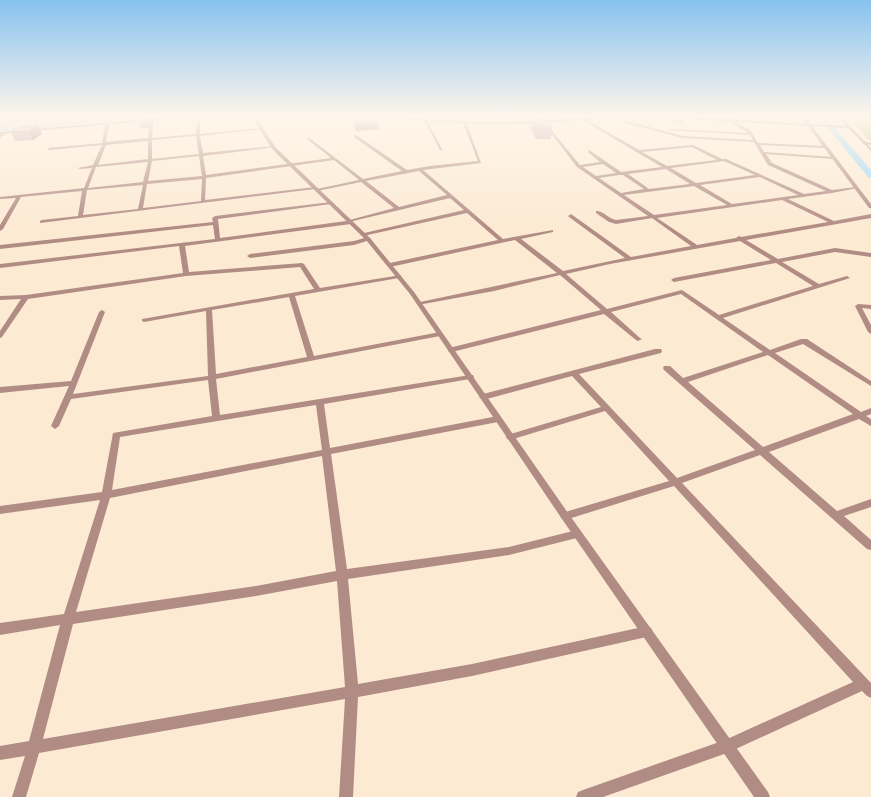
<svg xmlns="http://www.w3.org/2000/svg" width="871" height="797" font-family="'Sofia Sans Condensed',sans-serif">
<style>
.green{fill:#bfc690}
.lines{fill:none;stroke-linecap:round;stroke-linejoin:round}
.stream{stroke:#97d6fb;stroke-width:2}
.canal{fill:#97d6fb;fill-rule:evenodd}
.minor{fill:#b18c85;fill-rule:evenodd}
.tertiary{fill:#b18c85;fill-rule:evenodd}
.wall{fill:#b597a5}
.shaded-wall{fill:#947b86}
.building{fill:#d3b0c0;stroke:#947b86}
</style>
<rect width="100%" height="100%" fill="#fcead3"/>
<path class="green" d="M848 116H871V141L868 140Z"/>
<g class="lines">
<path class="stream" d="M33 127 153 116
M4 128 30 116
M0 130 22 128"/>
<path class="canal" d="M818 116H825L871 170V178L868 177Z"/>
<path class="minor" d="M197 116 200 117V134L261 128 263 129 200 136 203 153 273 146 275 147 203 156 206 175 331 158 307 139 308 137 363 179 402 171 354 137V135H356L407 170 430 166 478 161 463 123 466 122 481 163 423 170 503 239 553 230V232L521 239 563 271 625 258 569 217 568 216 571 214 631 257 691 246 652 218 616 224 609 222 596 213V211C604 211 609 219 616 220L648 216 577 167 545 125H547L580 165 600 162 588 152 589 150 621 172 662 167 584 121 585 119 639 150 693 145 722 159H726L804 194 826 191 768 165 754 142 683 138 625 123 616 116H620L627 121 683 136 753 140 750 135 668 130 670 129 748 133 729 121 730 119 750 130 758 143 825 146 824 148 760 145 764 152 834 157V159H833L766 154 772 163 832 190 856 187 858 188 832 193 788 199 834 221 871 214V218L746 240 778 259 835 248 871 253V257L835 252 782 262 819 284 847 276 850 278 723 318 770 350 801 339H807L871 381V386L803 344 775 353 861 412 871 408V414L866 416 871 419V426L859 419 769 452 837 511 871 499V507L844 516 871 540V550L867 549 760 455 682 483 871 683V698L867 696 862 691 727 753 603 797H576L578 792 583 790 725 740 853 682 674 486 565 520 562 519 560 516 562 513 669 481 605 411 510 440 507 439 506 437 507 435 601 407 572 376 483 400 479 397 483 394 655 349H661L662 351 661 353 579 374 677 478 755 450 664 370 663 368 664 366H670L683 378 763 352 681 294 611 312 640 338 642 339 638 341 636 340 604 314 452 352H449L448 350 449 348 601 310 560 275 494 291 418 305V303L420 302 557 273 515 240 390 267 387 265 390 263 498 240 467 213 363 236 360 234 464 210 450 198 353 221 351 224 185 246 189 272 302 263 304 264 320 288 401 275V277L399 278 295 296 314 356 440 332 443 334 440 336 216 379 220 415 470 375H473L474 377 473 379H470L324 404 330 448 498 416 502 419 498 422 331 454 347 569 509 547 577 530 581 531 582 534 581 537 509 555 348 579 358 684 472 664 647 626 651 628 653 632 651 636 472 676 358 697 353 797H339L345 699 39 753 26 797H12L25 756 0 760V746L29 741 60 625 0 635V623L64 614 100 500 0 514V506L102 492 113 433 212 416 208 380 71 399 59 426 55 429 51 426 69 386 0 393V387L71 381 99 312 102 310 105 312 73 394 208 376 206 311 144 322 142 321V319L314 289 300 267 186 276 28 299 2 337 0 338V331L21 299 0 300V296L26 295 183 273 179 246 0 268V264L215 239 213 225 0 249V245L213 222 212 218 215 216 331 202 333 203 331 204 218 219 220 238 346 221 394 208 361 182 317 191 315 189 40 223V221L42 220 78 216 82 191 21 197 3 229 0 231V225L16 198 0 199V197L84 188 92 168 80 169 78 168 93 165 102 145 49 150 48 148 102 143 105 125 107 124 109 125 106 142 148 138 150 121 152 120 154 121 152 138 196 134ZM196 136 199 154 152 159V140ZM148 141V159L98 165 106 145ZM692 147 717 160 667 166 642 152ZM199 156 202 176 148 181 152 161ZM334 160 359 180 317 189 315 187 205 200 206 178ZM724 161 755 175 696 183 671 168ZM148 162 143 182 88 188 96 167ZM603 164 616 173 596 176 583 167ZM666 169 690 184 649 189 628 174ZM419 171 447 195 399 207 366 181ZM619 175H623L644 189 621 193 599 178ZM760 177 798 195 732 204 700 185ZM202 179 201 201 143 208 147 184ZM143 185 138 209 83 215 87 190ZM694 186 727 205 654 215 624 195ZM782 200 828 222 741 237 739 236 736 238 697 245 657 218ZM740 241 771 260 674 278 671 280 674 282 776 263 813 286 719 315 682 290 607 309 566 274 610 264ZM289 297 307 357 216 374 212 310ZM768 355 853 414 763 447 688 382ZM316 405 322 450 112 490 120 437ZM322 456 336 571 256 586 76 612 110 498ZM337 581 345 687 43 739 73 624 256 596Z
M437 116H441L435 122H433Z
M424 120 427 121 443 151 440 150Z
M3 132 6 133 0 138V135Z
M862 141 871 143V145L862 143Z
M368 237 371 239 370 240 354 245 250 258 247 256 250 254 354 241Z
M858 304 871 305V309L862 308 871 325V334L868 332 855 306Z"/>
<path class="tertiary" d="M185 116H203L0 134V132Z
M251 116H255L276 148 370 238 414 292 568 513 768 792 770 797H754L562 519 410 294 366 240 273 150Z
M345 116C391 116 438 121 484 122 527 123 569 118 612 116 676 114 741 120 806 124L801 116H804L810 124 846 126 838 116H841L871 148V151L848 128 812 126 871 204V208H869L808 126 661 118H618L529 124H483Z"/>
</g>
<path class="wall" d="M532 119 552 128 551 139H536L531 130Z
M674 119 684 121V124H674L673 121Z
M38 126 42 134 33 140 15 141 11 132Z"/>
<path class="shaded-wall" d="M148 121 149 124V128H141L140 125Z
M378 124 379 129 356 131 355 125Z
M38 126 42 134 33 140 29 132Z"/>
<path class="building" d="M355 117 376 118 378 124 355 125Z
M532 119H547L552 128H537Z
M674 119H683L684 121H675Z
M148 121V125H140V122Z
M21 126H38L29 132H11Z"/>
<linearGradient id="sky" x2="0" y2="1"><stop stop-color="#87c2f0"/><stop offset="0.51" stop-color="#fef6eb"/><stop offset="1" stop-color="#fef6eb" stop-opacity="0"/></linearGradient>
<rect width="871" height="228" fill="url(#sky)"/>
</svg>
